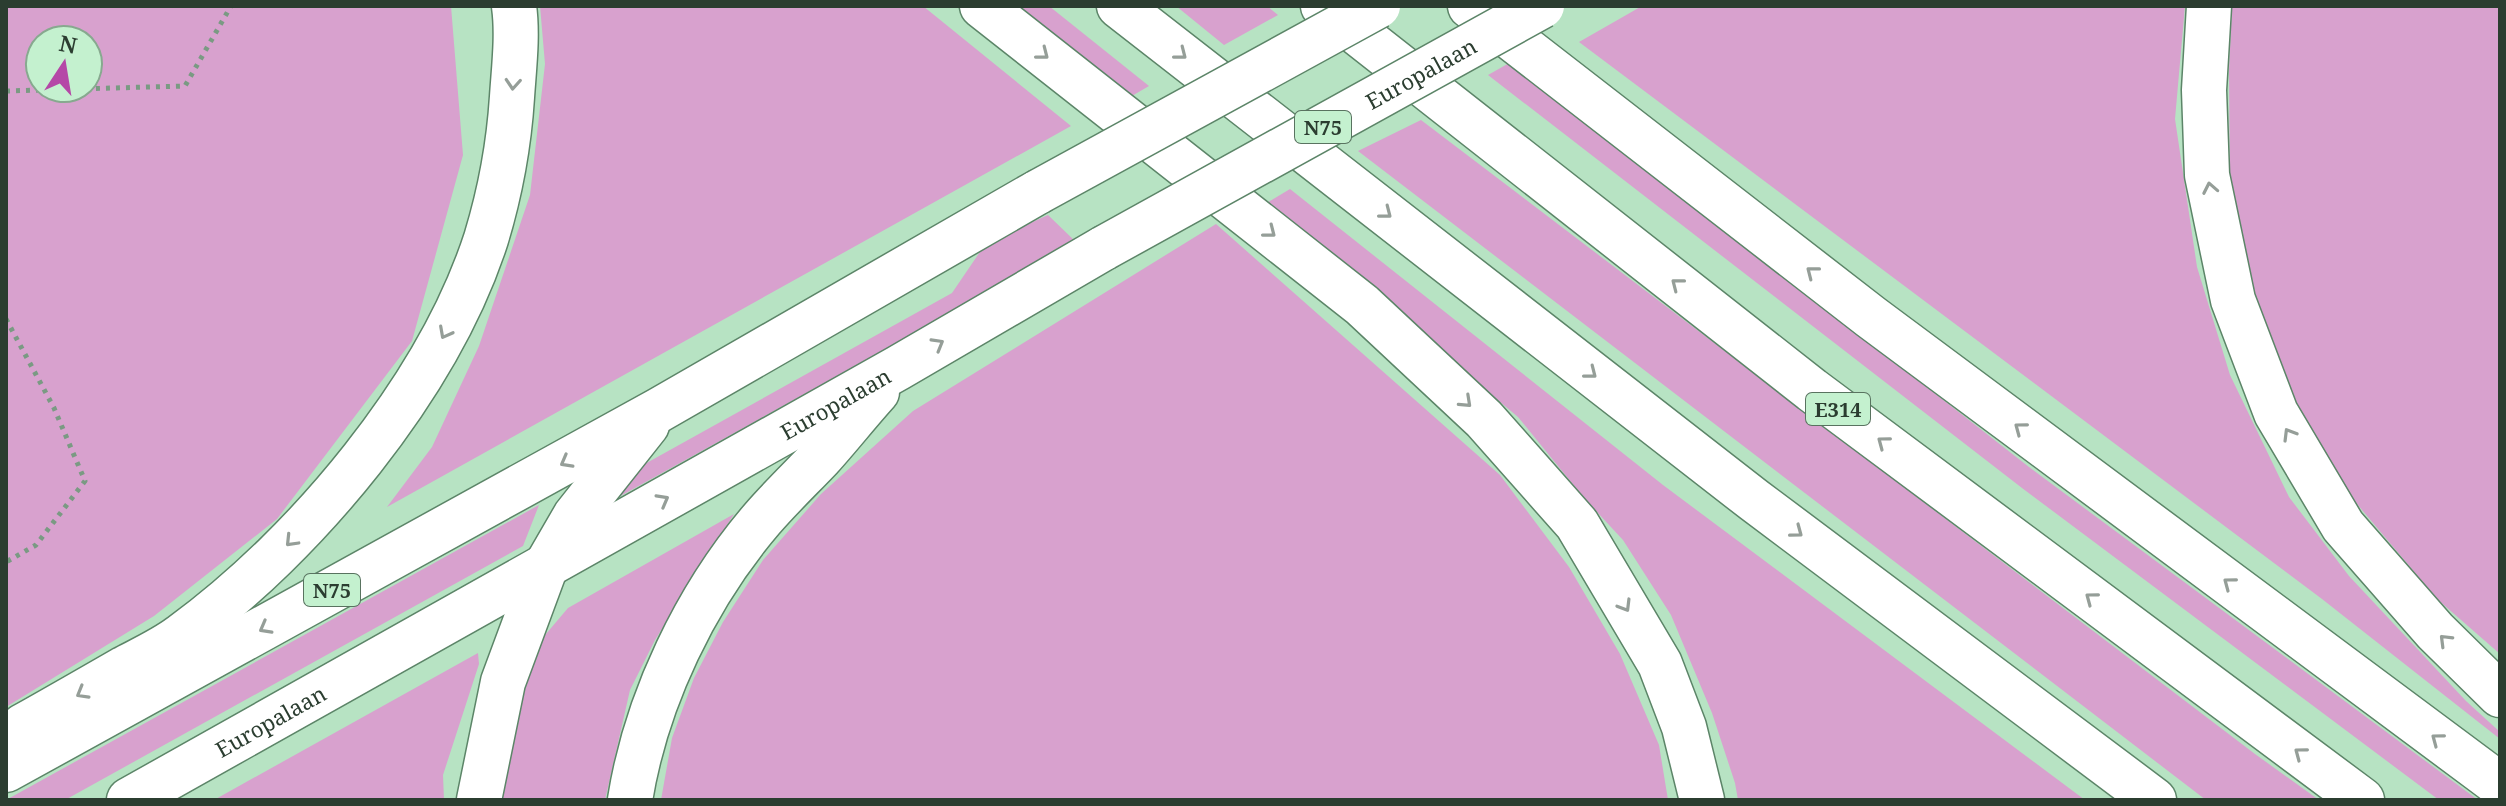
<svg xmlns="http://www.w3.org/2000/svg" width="2506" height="806" font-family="'Noto Serif',serif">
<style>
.green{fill:#d8a1ce;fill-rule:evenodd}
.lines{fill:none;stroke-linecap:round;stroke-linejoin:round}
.highway-casing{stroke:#5c8568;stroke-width:47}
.path{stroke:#7a9a83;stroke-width:5;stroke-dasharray:4 6;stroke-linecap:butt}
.highway{stroke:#fff;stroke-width:44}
.highway-bridge-casing{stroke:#5c8568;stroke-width:47;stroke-linecap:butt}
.highway-bridge{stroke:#fff;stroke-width:44}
.oneway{stroke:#959e98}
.labels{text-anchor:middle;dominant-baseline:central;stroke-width:8;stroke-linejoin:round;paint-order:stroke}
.shield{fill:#c4f1cf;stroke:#597360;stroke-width:2}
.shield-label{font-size:20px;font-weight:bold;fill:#2b3d30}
.street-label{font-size:22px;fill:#2b3d30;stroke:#c4f1cf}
</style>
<rect width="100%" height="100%" fill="#b7e3c3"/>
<path class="green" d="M6 6H451L463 155 412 341 277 519 154 616 6 707ZM40 40H88V88H40Z
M540 6H923L1071 126 387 507 432 447 479 346 530 195 545 64Z
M1008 6H1049L1149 86 1125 100Z
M1176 6H1267L1278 15 1224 45Z
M1642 6H2185L2175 119 2197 267 2230 375 2289 497 2349 576 2466 701 2500 732V739L2322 599 1579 42Z
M2232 6H2500V654L2437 599 2352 498 2285 384 2252 285 2230 177 2229 71Z
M1511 62 2029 467 2478 800H2439L2022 488 1488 75Z
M1421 120 2255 754 2319 800H2206L1358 151Z
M1290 189 1663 485 2085 800H1738L1735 783 1712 713 1671 615 1623 540 1584 498 1518 417 1265 204Z
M1048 215 1077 243 615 499 625 475 952 293 986 243Z
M1216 224 1500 475 1569 567 1620 654 1659 745 1668 800H661L672 738 694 678 723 622 763 560 821 494 913 411Z
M539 505 523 546 65 800H6Z
M734 514 655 640 630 690 605 800H502L504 772 514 723 540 641 568 608Z
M478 653 479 664 443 775 444 800H214Z"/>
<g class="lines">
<defs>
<g id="highway">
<path d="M982 6 1362 305 1484 419 1577 524 1660 664 1684 727 1702 800"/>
<path d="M1119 6 1754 500 2154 800"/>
<path d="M1323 6 1812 390 2362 800"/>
<path d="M1470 6 1871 317 2500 785"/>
<path d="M2209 6 2204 90 2207 175 2233 300 2276 413 2343 526 2435 631 2500 695"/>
<path d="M6 742 23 726C57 707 90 688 123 669 142 659 164 649 181 636 306 545 438 387 486 239 500 193 509 144 512 97 514 67 518 35 514 6"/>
<path d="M6 770 659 410 1038 192"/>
<path id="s1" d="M129 800 898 368 1104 248"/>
<path d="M479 800 503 682 546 566 575 516 647 425"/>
<path d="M630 800C646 700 696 596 762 519 780 498 801 478 821 457 840 436 858 413 877 392"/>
</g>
</defs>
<use href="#highway" class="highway-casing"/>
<path class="path" d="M6 91 185 86 231 6
M6 319 54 408 85 481 36 545 6 562"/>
<use href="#highway" class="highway"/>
<defs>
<g id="highway-bridge">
<path d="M1038 192 1378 6"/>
<path id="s2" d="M1104 248 1542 6"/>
</g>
</defs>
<use href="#highway-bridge" class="highway-bridge-casing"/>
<use href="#highway-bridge" class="highway-bridge"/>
</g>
<defs><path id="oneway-chevron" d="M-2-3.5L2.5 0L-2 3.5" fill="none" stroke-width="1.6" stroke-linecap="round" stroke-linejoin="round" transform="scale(2)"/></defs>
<g class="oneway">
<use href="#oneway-chevron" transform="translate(1043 54) rotate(38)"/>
<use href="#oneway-chevron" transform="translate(1181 54) rotate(38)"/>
<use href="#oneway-chevron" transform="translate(513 84) rotate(94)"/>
<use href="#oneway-chevron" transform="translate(2210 188) rotate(-101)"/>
<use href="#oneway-chevron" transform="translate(1386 213) rotate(38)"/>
<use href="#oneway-chevron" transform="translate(1270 232) rotate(38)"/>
<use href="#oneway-chevron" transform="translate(1812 272) rotate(-142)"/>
<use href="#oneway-chevron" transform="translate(1677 284) rotate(-142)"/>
<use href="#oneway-chevron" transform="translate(445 333) rotate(118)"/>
<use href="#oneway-chevron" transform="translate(938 344) rotate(-30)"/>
<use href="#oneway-chevron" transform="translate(1591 373) rotate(38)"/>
<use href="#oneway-chevron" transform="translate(1466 402) rotate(43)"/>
<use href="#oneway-chevron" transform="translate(2020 428) rotate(-143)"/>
<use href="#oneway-chevron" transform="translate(2289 434) rotate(-121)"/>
<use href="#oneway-chevron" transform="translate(1883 442) rotate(-143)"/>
<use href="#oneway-chevron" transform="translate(566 462) rotate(151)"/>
<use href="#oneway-chevron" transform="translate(663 500) rotate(-29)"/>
<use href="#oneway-chevron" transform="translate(1797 532) rotate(37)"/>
<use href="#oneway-chevron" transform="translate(291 541) rotate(134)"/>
<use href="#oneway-chevron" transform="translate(2229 583) rotate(-143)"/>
<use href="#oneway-chevron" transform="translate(2091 598) rotate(-143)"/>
<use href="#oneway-chevron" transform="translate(1625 606) rotate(59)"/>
<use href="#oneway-chevron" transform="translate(265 628) rotate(151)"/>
<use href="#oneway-chevron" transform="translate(2445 640) rotate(-135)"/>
<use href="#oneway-chevron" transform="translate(82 693) rotate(150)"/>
<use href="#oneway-chevron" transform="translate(2437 739) rotate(-143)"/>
<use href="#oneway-chevron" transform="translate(2300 753) rotate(-143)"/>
</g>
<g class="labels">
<g class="shield">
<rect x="1295" y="111" width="56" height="32" rx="6"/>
<rect x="1806" y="393" width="64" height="32" rx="6"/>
<rect x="304" y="574" width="56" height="32" rx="6"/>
</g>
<g class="shield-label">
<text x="1323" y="127">N75</text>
<text x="1838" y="409">E314</text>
<text x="332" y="590">N75</text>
</g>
<g class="street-label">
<text stroke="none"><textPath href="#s2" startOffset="362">Europalaan</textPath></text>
<text stroke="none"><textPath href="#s1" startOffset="810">Europalaan</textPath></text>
<text stroke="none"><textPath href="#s1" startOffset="162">Europalaan</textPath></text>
</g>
</g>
<rect width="2506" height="806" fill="none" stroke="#2b3d30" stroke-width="16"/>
<g transform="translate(64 64) rotate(12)"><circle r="38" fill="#c4f1cf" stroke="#87a98f" stroke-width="2"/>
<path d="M0-6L14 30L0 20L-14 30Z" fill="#b548a7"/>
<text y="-12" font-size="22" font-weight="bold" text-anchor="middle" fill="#2b3d30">N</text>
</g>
</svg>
